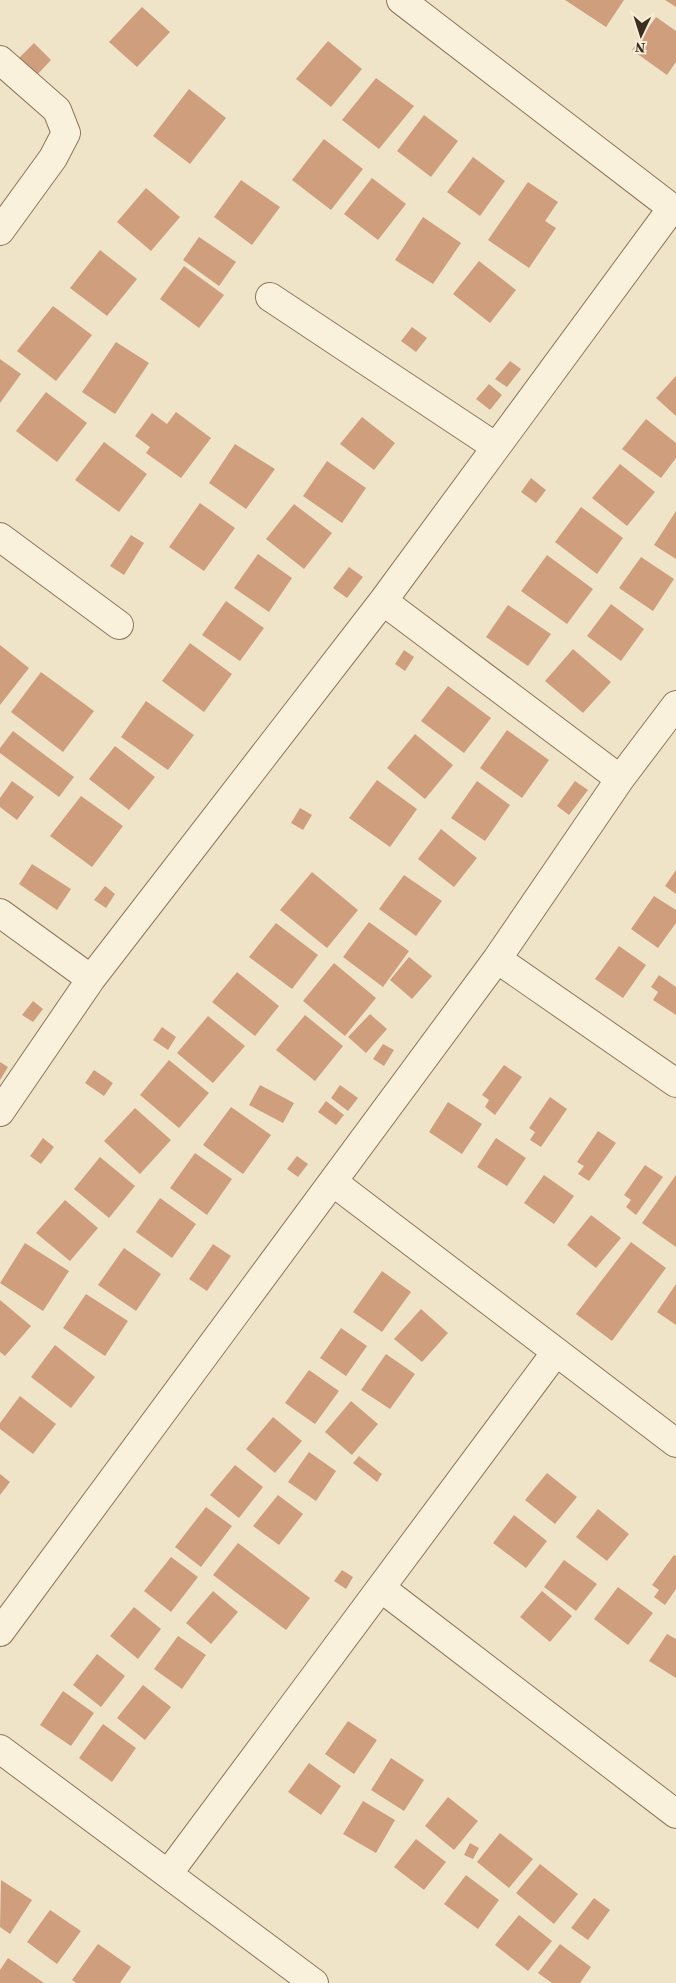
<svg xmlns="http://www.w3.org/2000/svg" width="676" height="1983" font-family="'Source Serif 4',serif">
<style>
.building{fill:#cf9f7d}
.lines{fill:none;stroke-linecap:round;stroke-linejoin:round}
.minor-casing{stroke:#8d765c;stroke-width:30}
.minor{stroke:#faf1dc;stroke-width:28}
</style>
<rect width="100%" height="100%" fill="#f0e4c8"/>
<path class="building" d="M565 0H624L606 27Z
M665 0H676V7Z
M142 7 170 32 137 67 109 42Z
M656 17 676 31V62L667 75 632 50Z
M328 41 362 69 331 107 296 79Z
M34 43 51 60 36 76 18 59Z
M376 78 414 106 379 149 342 120Z
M189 89 226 118 190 164 153 136Z
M424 115 458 141 431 177 397 151Z
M324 139 363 169 331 210 292 180Z
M473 157 505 181 480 216 447 192Z
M372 178 406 204 378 240 344 214Z
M241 180 280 207 252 245 214 217Z
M528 182 558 202 545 221 556 228 529 268 488 240Z
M146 188 180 217 151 251 117 222Z
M423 217 461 243 433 284 395 260Z
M199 237 236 262 219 286 183 260Z
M100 250 137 279 107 316 70 288Z
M479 261 516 290 490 323 453 294Z
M184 266 224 295 199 328 160 299Z
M53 306 92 335 56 381 17 351Z
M412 327 427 338 416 352 401 341Z
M116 342 149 363 115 414 82 392Z
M0 359 21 374 0 403Z
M510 361 521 369 507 387 495 379Z
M676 376V416L656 398Z
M489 384 502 395 490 410 476 399Z
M46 392 87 423 57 462 16 431Z
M176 412 211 438 181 478 146 453 150 447 135 436 152 413 167 424Z
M362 417 395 443 374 470 340 444Z
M646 419 676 443V458L661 478 622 449Z
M104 442 147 474 119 512 75 480Z
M235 444 275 469 246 509 209 483Z
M327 461 366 488 342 523 303 496Z
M620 464 655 492 627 526 592 498Z
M531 478 546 490 536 503 521 492Z
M200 503 235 528 204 571 169 547Z
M294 504 332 533 304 569 266 539Z
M581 507 623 538 597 574 555 542Z
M676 511V559L654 545Z
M131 535 144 543 124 575 110 566Z
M258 554 292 578 269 612 234 588Z
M547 555 593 589 567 624 521 591Z
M641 557 674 579 653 611 619 588Z
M349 567 363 577 347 598 333 588Z
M226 601 264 628 240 661 202 635Z
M611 604 644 629 621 661 587 636Z
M508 605 551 634 528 666 486 637Z
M190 643 232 674 204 712 162 681Z
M0 645 29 668 0 705Z
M573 649 611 682 583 713 545 681Z
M404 650 414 657 405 671 395 664Z
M41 672 94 711 63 752 11 712Z
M448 686 491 718 464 753 421 721Z
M146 701 194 735 168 770 121 737Z
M507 730 549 760 522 798 480 768Z
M13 731 74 777 59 797 0 753V748Z
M415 734 453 765 425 799 387 768Z
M115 746 155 777 129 810 89 779Z
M377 780 417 809 390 847 349 818Z
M12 781 34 797 17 820 0 807V798Z
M477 781 510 805 485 841 451 818Z
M575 781 588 790 569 815 557 806Z
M81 796 123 826 92 867 50 836Z
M300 808 312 815 303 830 291 823Z
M441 829 477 858 454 887 418 859Z
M32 864 71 889 57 910 19 884Z
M676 870V894L665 886Z
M312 872 358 910 327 948 280 910Z
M404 875 442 901 416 936 379 909Z
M105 886 115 894 106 908 94 900Z
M654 896 676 910V923L658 948 631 929Z
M369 922 409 951 383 987 343 957Z
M276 923 318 955 292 989 249 957Z
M619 946 646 965 623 998 595 979Z
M409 957 432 976 412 999 390 980Z
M334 963 376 998 345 1036 303 1001Z
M237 972 279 1006 255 1036 212 1002Z
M659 975 676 987V1015L653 1000 658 992 651 987Z
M33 1001 43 1009 33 1022 22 1015Z
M370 1014 387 1029 366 1053 348 1037Z
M305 1015 343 1046 315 1081 276 1050Z
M208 1016 245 1046 213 1083 177 1053Z
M162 1027 176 1037 168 1050 153 1040Z
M383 1044 394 1050 384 1066 373 1059Z
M169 1060 209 1093 179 1128 140 1095Z
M0 1062 8 1067 0 1080Z
M504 1065 522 1077 495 1115 485 1107 489 1100 482 1095Z
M94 1070 113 1083 104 1096 85 1083Z
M260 1085 294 1103 283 1123 249 1105Z
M340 1085 358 1098 348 1111 331 1098Z
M550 1097 567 1109 541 1147 530 1140 535 1132 529 1128Z
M326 1101 344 1115 336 1125 318 1112Z
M448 1102 482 1124 462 1154 429 1132Z
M231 1107 271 1135 243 1174 203 1145Z
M135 1108 171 1140 140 1174 104 1141Z
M598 1131 616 1143 589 1181 578 1174 584 1166 577 1162Z
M43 1138 54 1147 41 1164 30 1156Z
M496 1138 526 1158 507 1186 477 1167Z
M195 1153 232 1179 207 1215 170 1188Z
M297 1156 308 1164 298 1177 287 1169Z
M100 1157 135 1186 109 1218 74 1189Z
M645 1165 663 1177 636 1215 626 1207 631 1200 624 1195Z
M544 1175 574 1196 554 1224 524 1203Z
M676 1175V1247L642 1223Z
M160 1198 196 1224 172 1258 136 1232Z
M65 1200 98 1228 70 1261 36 1233Z
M591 1215 621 1238 596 1268 567 1245Z
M631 1242 666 1268 612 1341 576 1314Z
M25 1243 69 1271 43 1311 0 1283Z
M213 1244 231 1256 207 1291 189 1279Z
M124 1248 161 1274 136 1311 98 1285Z
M382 1271 411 1292 382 1332 353 1312Z
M676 1284V1325L657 1312Z
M86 1294 128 1321 105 1356 63 1328Z
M0 1300 31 1326 5 1356 0 1352Z
M421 1309 448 1333 422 1362 394 1339Z
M341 1328 367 1346 346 1376 320 1358Z
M55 1345 95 1377 71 1408 31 1377Z
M386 1354 415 1374 390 1409 361 1390Z
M309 1370 339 1391 315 1424 285 1403Z
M20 1396 56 1424 33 1454 0 1429V1423Z
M351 1401 378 1424 352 1455 325 1432Z
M273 1417 302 1441 275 1473 246 1449Z
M309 1452 336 1471 316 1501 288 1482Z
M359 1456 382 1474 377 1482 353 1463Z
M235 1465 263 1487 239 1518 210 1495Z
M547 1473 577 1497 555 1524 525 1500Z
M0 1474 10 1482 0 1495Z
M278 1495 303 1514 279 1545 253 1526Z
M206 1507 232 1526 201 1567 175 1547Z
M598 1509 629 1534 607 1561 576 1537Z
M514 1515 547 1541 526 1568 493 1543Z
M238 1543 310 1598 286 1630 213 1575Z
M674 1555 676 1556V1589L665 1605 654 1597 659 1590 652 1585Z
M171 1557 198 1577 171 1612 144 1591Z
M564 1560 597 1584 576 1611 544 1587Z
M342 1570 353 1577 346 1589 334 1581Z
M618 1587 653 1613 628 1645 594 1619Z
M213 1591 238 1612 211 1644 186 1623Z
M542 1591 572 1616 550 1642 520 1617Z
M134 1607 161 1629 138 1659 110 1636Z
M667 1634 676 1639V1678L649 1661Z
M178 1636 206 1655 182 1689 154 1669Z
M97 1654 125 1676 101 1707 73 1685Z
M143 1685 171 1707 145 1740 117 1718Z
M63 1691 94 1713 71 1746 40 1725Z
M348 1721 377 1740 354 1774 325 1754Z
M103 1724 136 1748 112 1782 79 1758Z
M391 1758 424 1780 404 1811 371 1790Z
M309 1763 341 1786 321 1815 288 1792Z
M448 1797 478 1821 454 1850 425 1826Z
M363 1801 395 1820 376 1853 343 1834Z
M500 1833 533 1859 509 1888 477 1862Z
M416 1839 446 1862 424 1890 394 1867Z
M470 1843 479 1848 473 1859 464 1855Z
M540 1864 578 1894 554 1924 516 1893Z
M466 1875 499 1900 478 1929 444 1904Z
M1 1880 32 1900 10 1934 0 1927Z
M594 1898 610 1910 588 1940 571 1928Z
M50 1910 81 1931 57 1964 27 1942Z
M519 1915 552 1941 528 1971 495 1945Z
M98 1944 131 1967 120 1983H76L72 1980Z
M560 1944 591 1967 580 1983H552L538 1973Z
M8 1958 44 1983H0V1970Z"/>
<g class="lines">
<defs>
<path id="minor" d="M0 60 57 110 66 133 53 158 0 231
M270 297 496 447
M0 537 119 625
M383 601 620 779
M0 913 91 979 383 601 672 208 401 0
M497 959 676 1083
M0 1112 91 979
M333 1182 676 1443
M381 1588 676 1814
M0 1632 497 959 620 779 676 705
M0 1749 314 1983
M168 1874 556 1352"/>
</defs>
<use href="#minor" class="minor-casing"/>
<use href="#minor" class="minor"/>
</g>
<g transform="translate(641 35) rotate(184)" stroke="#f7eed8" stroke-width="4" paint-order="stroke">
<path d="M0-4L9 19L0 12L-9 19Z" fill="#3d2e20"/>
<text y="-8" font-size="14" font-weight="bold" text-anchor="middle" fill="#3d2e20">N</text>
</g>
</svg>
